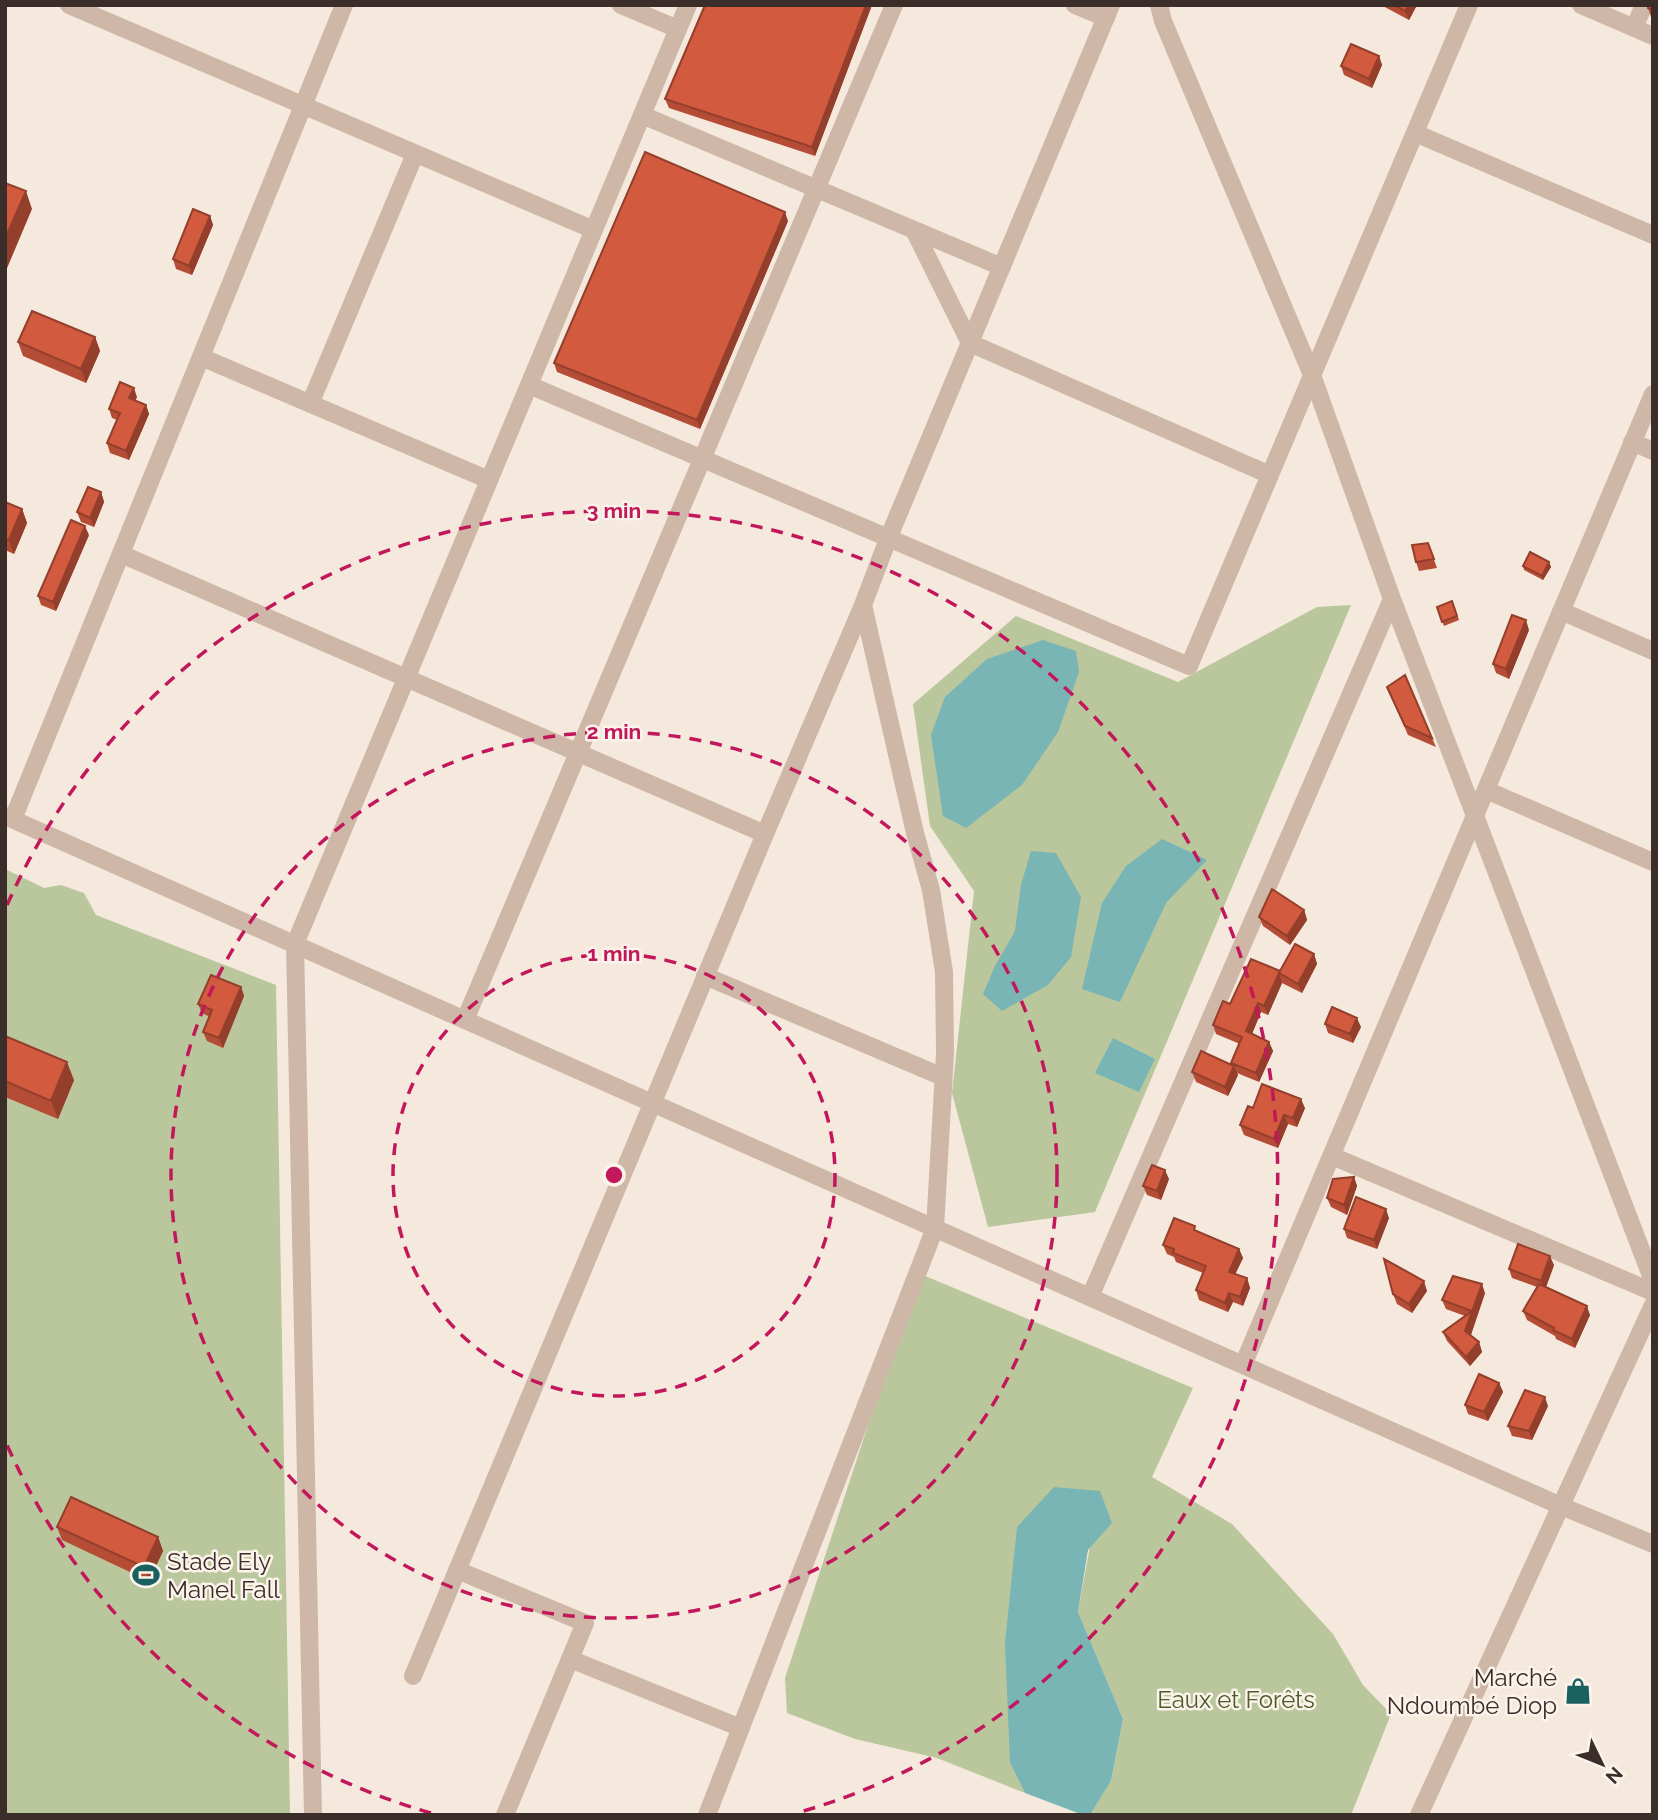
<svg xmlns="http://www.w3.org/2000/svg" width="1658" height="1820" font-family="Raleway,sans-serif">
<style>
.green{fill:#bac69b}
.water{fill:#79b5b4}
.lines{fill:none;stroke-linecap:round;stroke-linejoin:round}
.minor{stroke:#cfb7a8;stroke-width:18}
.wall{fill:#b54d36}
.shaded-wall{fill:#933f2c}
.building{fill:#d25a3f;stroke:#933f2c;stroke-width:2}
.ring{fill:none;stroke:#c2185b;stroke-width:3.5;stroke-dasharray:12 9}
.labels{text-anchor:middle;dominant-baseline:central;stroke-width:5;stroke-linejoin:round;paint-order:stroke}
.poi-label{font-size:24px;fill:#3b2d29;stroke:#fcf3eb;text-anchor:start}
.park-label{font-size:24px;fill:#4c5c2a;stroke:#fcf3eb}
.centre{fill:#c2185b;stroke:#fcf3eb;stroke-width:3.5}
.ring-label{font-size:21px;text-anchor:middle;font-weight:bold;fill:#c2185b;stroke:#fcf3eb;stroke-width:5;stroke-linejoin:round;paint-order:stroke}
</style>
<rect width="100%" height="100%" fill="#f5e9dd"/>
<path class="green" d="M1351 605 1095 1212 988 1227 952 1093 974 891 930 826 913 704 1016 616 1178 682 1317 607Z
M5 869 44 888 61 885 84 893 96 915 276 985 290 1815H5Z
M918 1273 1193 1388 1152 1477 1232 1524 1333 1634 1363 1685 1391 1714 1351 1815H1090L1111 1781 1123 1719 1078 1612 1100 1491 1010 1763 1025 1793 937 1758 855 1739 787 1713 785 1678Z"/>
<path class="water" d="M1043 640 1076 651 1079 672 1058 732 1022 785 966 828 943 816 931 735 945 697 987 659Z
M1162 839 1207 860 1166 903 1120 1002 1082 989 1102 903 1126 866Z
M1031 851 1056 853 1081 897 1071 957 1048 985 1002 1011 983 994 995 966 1015 931 1021 885Z
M1113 1038 1155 1059 1139 1092 1095 1073Z
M1054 1487 1100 1491 1112 1523 1088 1550 1078 1612 1123 1719 1111 1781 1090 1815H1083L1025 1793 1010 1763 1005 1643 1017 1527Z"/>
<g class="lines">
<path class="minor" d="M69 5 594 230
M621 5 678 29
M1075 5 1106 18
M1159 5 1163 21 1312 375 1392 599 1653 1281
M1581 5 1653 36
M1634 28 1644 5
M642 115 1002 267
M1415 133 1653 235
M914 230 970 343 1270 475
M201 357 489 480
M529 385 1189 666 1469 5
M310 404 415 154
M1632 442 1653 451
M121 554 765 834
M1561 611 1653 651
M1486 790 1653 862
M5 816 1561 1506 1653 1544
M13 819 344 5
M705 976 943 1077
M465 1020 894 5
M1332 1156 1653 1292
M1090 1297 1392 599
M1243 1365 1653 394
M457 1570 585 1623 505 1815
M570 1659 741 1728
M413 1676 765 834 863 605 888 539 1111 5
M313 1815 295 944 688 5
M707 1815 935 1228 945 1053 944 972 931 890 915 833 863 605
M1419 1815 1653 1305"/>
</g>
<path class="wall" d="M872 5 815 156 669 108 665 99Z
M1381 5H1417L1409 20Z
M1653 5V18L1651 17 1648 8Z
M1379 56 1382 65 1372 88 1344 75 1341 66Z
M210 216 213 225 192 275 176 269 173 259Z
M788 221 700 429 557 372 554 363Z
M95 337 100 351 86 383 23 356 18 342Z
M137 397 135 401 146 405 149 414 129 460 110 453 107 443 117 420 112 418 109 409Z
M101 492 104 502 94 527 81 522 77 512Z
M5 502 22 509 27 523 14 554 5 550Z
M89 535 56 611 41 605 38 596Z
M1428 543 1437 568 1419 571 1416 562Z
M1549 562 1551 567 1543 580 1524 570 1523 566Z
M1452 601 1459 620 1444 626 1437 607Z
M1529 630 1509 679 1496 673 1493 664Z
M1387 687 1432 738 1436 747 1408 735Z
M1304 910 1307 920 1290 945 1263 926 1259 917Z
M1314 954 1317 964 1302 993 1282 983 1268 1015 1261 1012 1252 1034 1269 1042 1273 1051 1259 1082 1237 1073 1238 1075 1228 1096 1196 1082 1192 1072 1232 1064 1231 1063 1240 1044 1216 1034 1213 1025 1230 1004 1280 971Z
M241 987 244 996 223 1048 207 1041 203 1032 210 1017 202 1013 198 1004Z
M1325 1024 1361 1027 1353 1043 1328 1033Z
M5 1036 74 1080 58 1119 5 1097Z
M1305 1108 1297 1127 1288 1124 1278 1148 1244 1135 1240 1125Z
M1354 1177 1357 1186 1347 1215 1331 1207 1327 1198Z
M1169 1179 1161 1200 1147 1195 1143 1186Z
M1389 1218 1377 1249 1347 1238 1344 1229Z
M1197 1231 1239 1249 1243 1258 1235 1274 1247 1278 1250 1288 1243 1306 1233 1302 1228 1312 1199 1300 1196 1290 1203 1273 1176 1262 1174 1257 1167 1254 1163 1245Z
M1554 1265 1546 1287 1590 1315 1575 1348 1556 1339 1555 1336 1527 1320 1523 1311 1537 1287 1512 1278 1509 1269Z
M1427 1291 1412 1313 1397 1304 1393 1294Z
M1485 1293 1471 1335 1479 1342 1482 1352 1470 1366 1447 1341 1443 1332 1465 1316 1446 1309 1442 1300Z
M1499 1383 1503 1392 1488 1421 1468 1414 1465 1405Z
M1548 1406 1532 1440 1512 1436 1508 1426Z
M57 1527 158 1537 163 1551 149 1581 62 1540Z"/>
<path class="shaded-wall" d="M866 5H872L815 156 812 147Z
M1409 5H1417L1409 20 1405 11Z
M1379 56 1382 65 1372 88 1369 79Z
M26 191 32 209 5 273V239Z
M785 212 788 221 700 429 697 420Z
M210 216 213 225 192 275 189 266Z
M95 337 100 351 86 383 81 369Z
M134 388 137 397 132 407 129 398Z
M146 405 149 414 129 460 126 451Z
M101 492 104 502 94 527 90 518Z
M22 509 27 523 14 554 9 540Z
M85 526 89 535 56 611 53 602Z
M1549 562 1551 567 1543 580 1542 576Z
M1526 620 1529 630 1509 679 1506 669Z
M1304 910 1307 920 1290 945 1287 936Z
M1314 954 1317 964 1302 993 1298 984Z
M1279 973 1282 983 1268 1015 1264 1006Z
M241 987 244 996 223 1048 219 1038Z
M1258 1003 1261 1012 1249 1041 1246 1031Z
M1357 1018 1361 1027 1353 1043 1350 1034Z
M1269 1042 1273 1051 1259 1082 1256 1073Z
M67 1062 74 1080 58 1119 51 1101Z
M1234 1066 1238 1075 1228 1096 1225 1087Z
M1301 1099 1305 1108 1297 1127 1293 1118Z
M1284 1115 1288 1124 1278 1148 1274 1139Z
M1165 1170 1169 1179 1161 1200 1157 1191Z
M1354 1177 1357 1186 1347 1215 1344 1205Z
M1386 1209 1389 1218 1377 1249 1374 1240Z
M1239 1249 1243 1258 1232 1281 1229 1272Z
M1550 1256 1554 1265 1545 1290 1541 1281Z
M1247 1278 1250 1288 1243 1306 1240 1297Z
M1424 1281 1427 1291 1412 1313 1409 1304Z
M1482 1284 1485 1293 1469 1340 1465 1331Z
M1229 1293 1233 1302 1228 1312 1225 1303Z
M1587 1306 1590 1315 1575 1348 1572 1339Z
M1479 1342 1482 1352 1470 1366 1466 1357Z
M1499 1383 1503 1392 1488 1421 1484 1412Z
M1545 1397 1548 1406 1532 1440 1529 1431Z
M158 1537 163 1551 149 1581 144 1567Z"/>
<path class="building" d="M705 5H866L812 147 665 99Z
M1395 5H1409L1405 11Z
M1649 5H1653V10L1648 8Z
M1351 44 1379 56 1369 79 1341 66Z
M645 152 785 212 697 420 554 363Z
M5 183 26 191 5 239Z
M193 209 210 216 189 266 173 259Z
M32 311 95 337 81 369 18 342Z
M120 382 134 388 129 398 146 405 126 451 107 443 120 413 109 409Z
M88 487 101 492 90 518 77 512Z
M5 502 22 509 9 540 5 539Z
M71 520 85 526 53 602 38 596Z
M1428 543 1434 559 1416 562 1412 545Z
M1530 552 1549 562 1542 576 1523 566Z
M1452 601 1457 616 1442 622 1437 607Z
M1512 615 1526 620 1506 669 1493 664Z
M1405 675 1432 738 1405 726 1387 687Z
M1272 889 1304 910 1287 936 1259 917Z
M1295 944 1314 954 1298 984 1279 973 1264 1006 1258 1003 1246 1031 1269 1042 1256 1073 1231 1063 1242 1037 1213 1025 1223 1001 1230 1004 1251 959 1280 971Z
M211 975 241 987 219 1038 203 1032 212 1010 198 1004Z
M1332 1007 1357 1018 1350 1034 1325 1024Z
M5 1036 67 1062 51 1101 5 1081Z
M1201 1051 1234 1066 1225 1087 1192 1072Z
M1262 1084 1301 1099 1293 1118 1284 1115 1274 1139 1240 1125 1248 1106 1253 1108Z
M1152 1165 1165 1170 1157 1191 1143 1186Z
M1354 1177 1344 1205 1327 1198 1333 1179Z
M1356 1197 1386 1209 1374 1240 1344 1229Z
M1174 1218 1195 1226 1194 1230 1239 1249 1229 1272 1247 1278 1240 1297 1229 1293 1225 1303 1196 1290 1206 1266 1173 1253 1174 1249 1163 1245Z
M1518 1244 1550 1256 1541 1281 1509 1269Z
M1384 1259 1424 1281 1409 1304 1393 1294Z
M1453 1276 1482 1284 1465 1331 1479 1342 1466 1357 1443 1332 1472 1311 1442 1300Z
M1539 1284 1587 1306 1572 1339 1553 1330 1554 1328 1523 1311Z
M1479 1374 1499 1383 1484 1412 1465 1405Z
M1525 1390 1545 1397 1529 1431 1508 1426Z
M71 1497 158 1537 144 1567 57 1527Z"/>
<g class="ring">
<circle cx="614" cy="1175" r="221"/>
<circle cx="614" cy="1175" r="443"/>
<path d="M431 1813A664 664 0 0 1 7 1445M7 905A664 664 0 1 1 797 1813"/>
</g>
<defs>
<symbol id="stadium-bare" viewBox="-9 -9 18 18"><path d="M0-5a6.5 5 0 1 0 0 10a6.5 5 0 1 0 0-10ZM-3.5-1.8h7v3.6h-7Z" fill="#196061" stroke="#fcf3eb" stroke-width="2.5" paint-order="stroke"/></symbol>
<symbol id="shop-bare" viewBox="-9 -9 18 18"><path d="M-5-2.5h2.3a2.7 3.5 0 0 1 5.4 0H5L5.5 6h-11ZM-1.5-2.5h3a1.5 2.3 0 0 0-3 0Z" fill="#196061" stroke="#fcf3eb" stroke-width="2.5" paint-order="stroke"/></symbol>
</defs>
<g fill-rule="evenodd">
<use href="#stadium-bare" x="127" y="1556" width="38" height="38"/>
<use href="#shop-bare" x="1559" y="1672" width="38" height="38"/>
</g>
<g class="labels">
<g class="poi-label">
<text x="167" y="1561">Stade Ely<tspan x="167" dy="28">Manel Fall</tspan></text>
<text x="1557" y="1677" text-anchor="end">Marché<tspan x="1557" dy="28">Ndoumbé Diop</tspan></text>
</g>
<g class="park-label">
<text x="1236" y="1699">Eaux et Forêts</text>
</g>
</g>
<circle cx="614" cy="1175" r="10" class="centre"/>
<g class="ring-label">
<text x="614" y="518">3 min</text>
<text x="614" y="739">2 min</text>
<text x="614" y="961">1 min</text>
</g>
<rect width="1658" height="1820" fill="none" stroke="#3b2d29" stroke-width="14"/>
<g transform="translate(1602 1764) rotate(133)" stroke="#fcf3eb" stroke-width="5" paint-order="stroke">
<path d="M0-5L12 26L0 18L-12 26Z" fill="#3b2d29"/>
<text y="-10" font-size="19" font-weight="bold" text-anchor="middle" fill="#3b2d29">N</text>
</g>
</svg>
